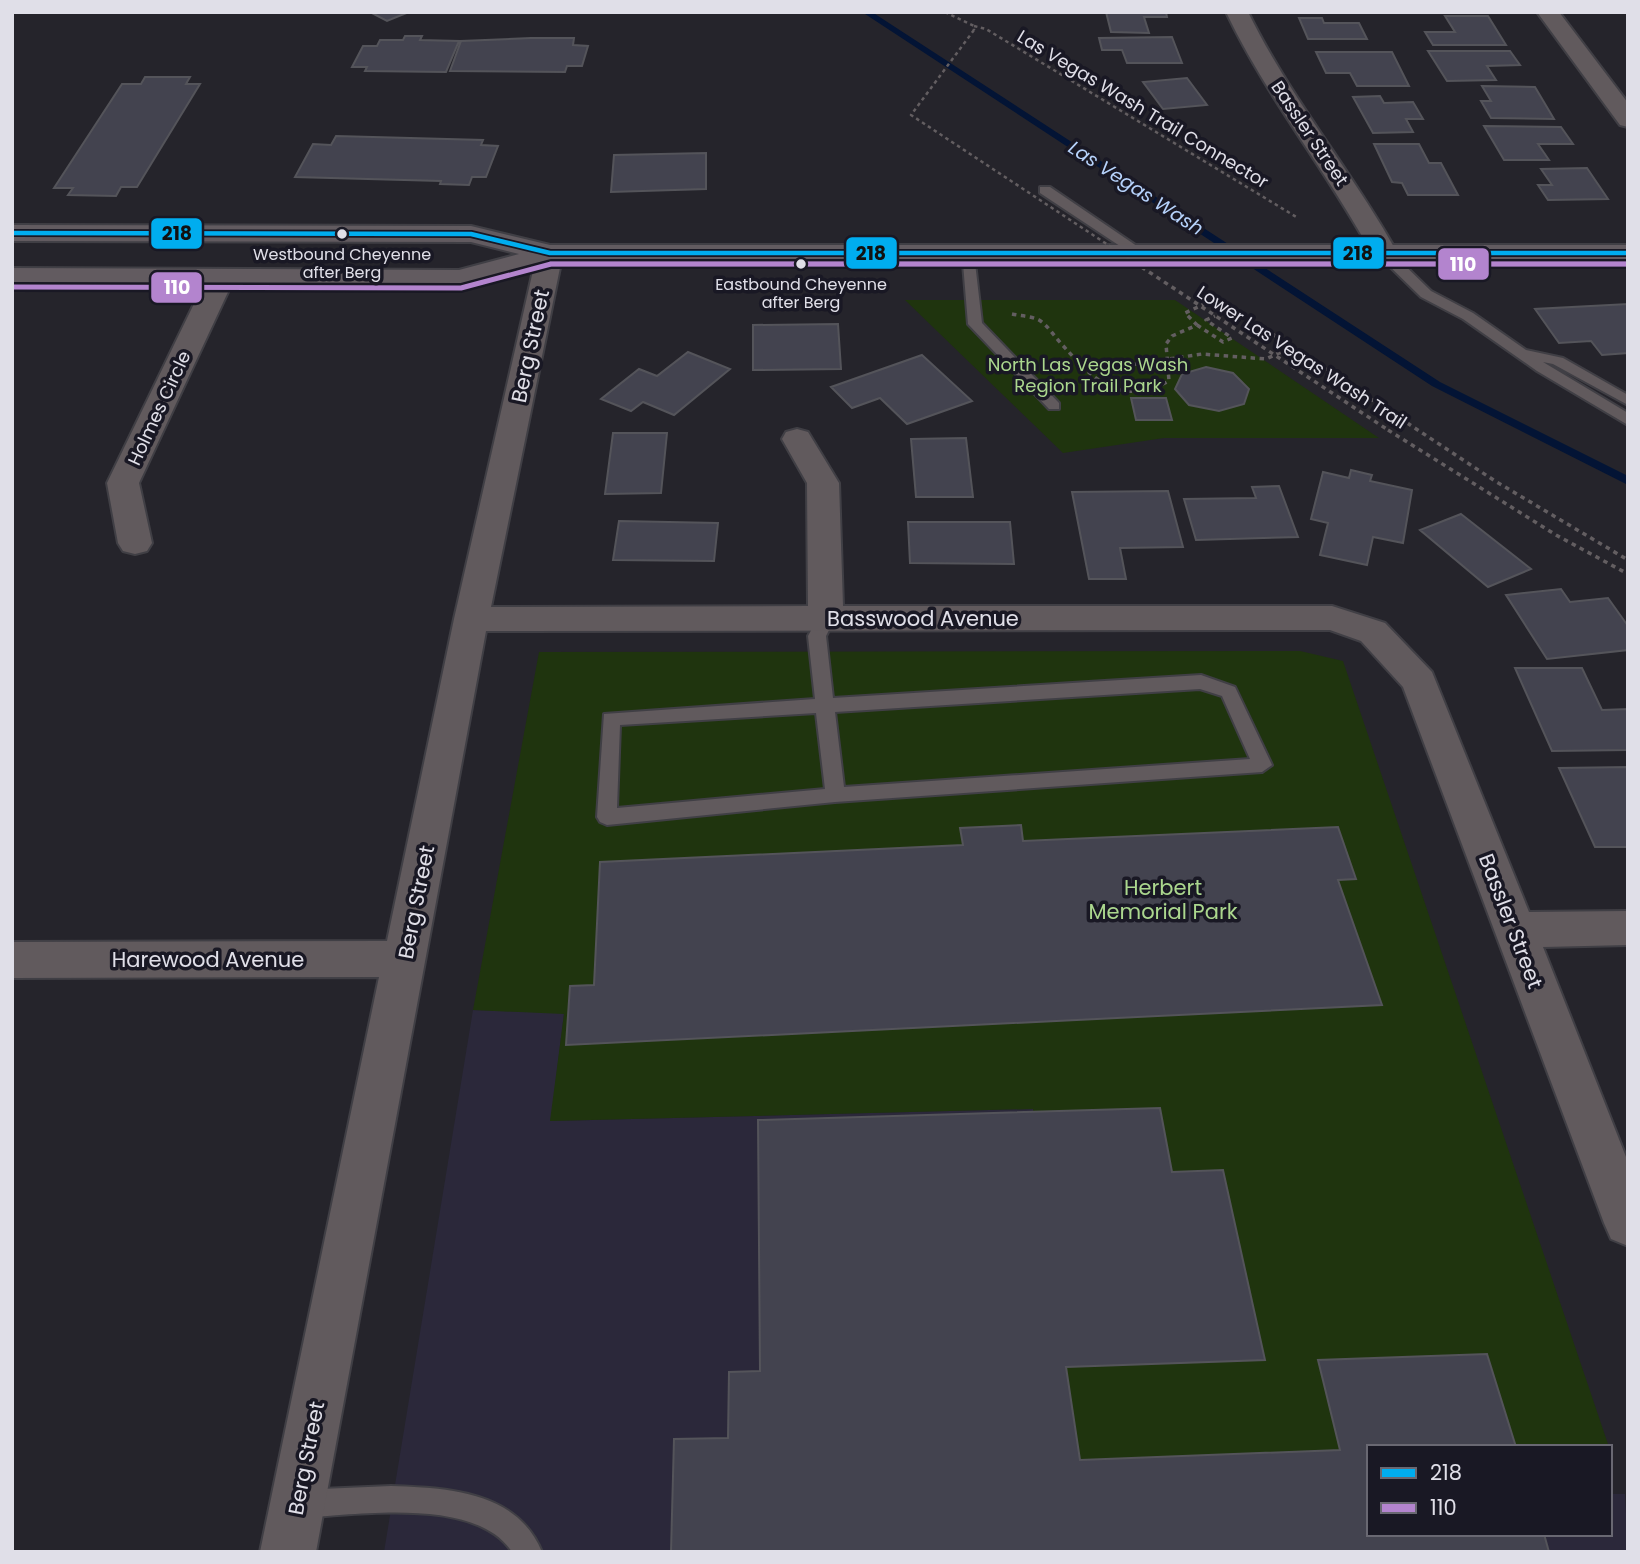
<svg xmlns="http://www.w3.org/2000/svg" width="1640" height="1564" font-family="Poppins,sans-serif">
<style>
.built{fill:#2b283a}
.green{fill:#1f340e}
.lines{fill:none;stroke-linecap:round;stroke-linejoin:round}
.stream{fill:#031435;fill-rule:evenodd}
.building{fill:#43434f;stroke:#54545a;stroke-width:2}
.lane-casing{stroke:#403f45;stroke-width:4}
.street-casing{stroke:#403f45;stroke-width:4}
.primary-casing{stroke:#403f45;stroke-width:4}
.path-far1{stroke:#635e61;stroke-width:2.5;stroke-dasharray:3.5 3.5;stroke-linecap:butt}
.path{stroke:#635e61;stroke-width:3.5;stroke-dasharray:4.5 4.5;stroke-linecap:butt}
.lane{fill:#615a5d;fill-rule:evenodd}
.street{fill:#615a5d;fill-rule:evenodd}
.primary{fill:#625b60;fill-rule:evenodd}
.path-bridge-far1{stroke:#635e61;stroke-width:2.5;stroke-dasharray:3.5 3.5;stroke-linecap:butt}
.path-bridge{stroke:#635e61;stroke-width:3.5;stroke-dasharray:4.5 4.5;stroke-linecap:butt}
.bus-1-casing{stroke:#191824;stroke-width:8}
.bus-2-far1-casing{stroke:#191824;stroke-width:8}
.bus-2-casing{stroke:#191824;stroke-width:10}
.bus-1{stroke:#00adef;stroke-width:4.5}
.bus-2-far1{stroke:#b384ce;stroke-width:4.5}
.bus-2{stroke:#b384ce;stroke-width:5}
.bus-dot{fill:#e0dfe8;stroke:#191824;stroke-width:2.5}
.labels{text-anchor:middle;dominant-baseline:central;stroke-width:7;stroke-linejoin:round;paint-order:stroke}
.far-bus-label{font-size:16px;fill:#e0dfe8;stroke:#191824}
.far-street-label{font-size:18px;fill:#e0dfe8;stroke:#191824}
.far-park-label{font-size:18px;fill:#abd78e;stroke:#191824}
.far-water-label{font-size:19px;font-style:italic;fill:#b6d2fb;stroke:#191824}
.street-label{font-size:21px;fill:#e0dfe8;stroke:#191824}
.park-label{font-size:21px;fill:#abd78e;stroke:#191824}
.line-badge{stroke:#191824;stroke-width:2.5}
.badge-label{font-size:19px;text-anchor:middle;font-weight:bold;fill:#fff}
.pale-badge-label{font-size:19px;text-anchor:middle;font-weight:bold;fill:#111}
</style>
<rect width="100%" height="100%" fill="#25242b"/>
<path class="built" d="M473 1010 564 1013 551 1121 1033 1109 1081 1498 1369 1534H1610V1494H1625L1628 1552H384Z"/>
<path class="green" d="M905 300H1175L1379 438H1164L1063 453Z
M1300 651 1343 661 1609 1447H1369L1081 1498 1033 1109 550 1121 564 1014 473 1010 539 652Z"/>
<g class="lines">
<path class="stream" d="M862 12H872L1440 382 1628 476V485L1432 386Z"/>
</g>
<path class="building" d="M370 12H409L387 21Z
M1106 12H1166L1167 17H1144L1149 33 1111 32Z
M1445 16H1488L1506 45H1433L1425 32H1455Z
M1299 18H1322L1324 23H1359L1367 39H1308Z
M405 36H422L420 40 459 41 446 72 365 71 367 67H352L363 46H377L380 40H403Z
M1172 37 1182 63H1127L1122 50H1102L1099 38Z
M531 38H574L573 45 588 46 582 66H567L565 72 450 71 461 41Z
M1428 51H1510L1520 65 1487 66 1496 80 1447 81Z
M1316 52H1392L1409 86H1357L1350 73H1326Z
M145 77H190L186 84H200L137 187H121L116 196 68 195 73 188H54L122 84H141Z
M1187 78 1207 105 1163 109 1143 82Z
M1482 86 1535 87 1554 119 1491 118 1481 101H1491Z
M1380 96 1384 103 1413 102 1423 119H1406L1413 132 1373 133 1353 97Z
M1484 126 1561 127 1573 144H1538L1549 160H1504Z
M336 136 483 140 481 145 498 146 486 177H472L469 185 440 184 441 181 295 177 313 144 331 145Z
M1374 144H1419L1429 163H1441L1458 195H1408L1402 183 1392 182Z
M706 153V189L611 192 614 155Z
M1587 168 1608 199 1548 200 1538 185H1552L1541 169Z
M1628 304V353L1602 355 1591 341 1559 343 1535 309Z
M838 324 841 369 753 370V325Z
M688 352 730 369 674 415 643 402 631 411 601 399 639 369 657 376Z
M922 355 972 401 907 424 880 398 852 408 831 387Z
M1206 367 1233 373 1249 389 1244 404 1219 411 1189 405 1175 389 1182 374Z
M1131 398H1166L1172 420H1136Z
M613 433H667L661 493 605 494Z
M966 438 973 497H916L911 439Z
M1351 470 1372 475 1370 481 1412 490 1403 543 1373 537 1367 565 1320 555 1328 523 1311 519 1323 472 1349 478Z
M1279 486 1298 537 1196 540 1184 499 1256 498 1252 487Z
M1168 491 1183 547 1120 548 1126 579H1089L1072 492Z
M1461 514 1531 569 1488 587 1420 530Z
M619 521 718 523 714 561 613 560Z
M908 522H1010L1014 564 910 563Z
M1561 589 1570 602 1608 598 1628 626V650L1547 659 1506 595Z
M1515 668H1582L1602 710 1628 709V750L1552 751Z
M1628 767V847H1595L1559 768Z
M1021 825 1023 841 1338 827 1356 879 1338 880 1382 1005 566 1045 570 986 594 985 600 862 963 845 960 828Z
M1160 1108 1172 1172 1223 1170 1265 1360 1066 1367 1080 1460 1340 1450 1318 1360 1487 1354 1516 1447H1369V1534H1544L1549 1552H671L674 1439 728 1438 729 1372 760 1371 758 1120Z"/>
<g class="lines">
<defs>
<path id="lane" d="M1040 187H1050L1150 255 1138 258 1040 193Z
M962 251 974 254 982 323 1059 403V409H1049L968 324Z
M1380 251H1390L1431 291 1473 313 1526 350 1563 358 1628 395V405L1553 364 1543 362 1628 413V425L1537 371 1463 319 1421 297 1380 257Z
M826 612 835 618 826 636 833 698 1201 675 1235 687 1272 765 1262 772 835 802 607 825 600 822 597 817 604 714 815 699 808 636 820 614ZM1200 689 1222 696 1250 759 844 787 835 712ZM816 713 825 789 617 808 620 725Z
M391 1486C448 1488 517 1491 542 1552H512C476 1496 356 1515 298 1518L288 1514 284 1504 288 1494 298 1490Z"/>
<path id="street" d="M1226 12H1248C1290 98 1352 171 1398 254L1395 260H1375L1372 254C1327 171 1267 98 1226 12Z
M1537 12H1559L1628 103V127L1620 125Z
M550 245 560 247 563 253 491 607 808 606 807 483 782 439 786 432 797 429 808 432 839 483 843 606H1332L1385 623 1432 672 1529 912 1628 911V945L1543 947 1628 1162V1246L1611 1239 1604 1223 1403 687 1361 641 1330 630 486 631 316 1552H260L379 977 12 978V942L387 941 454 619 537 253 540 247Z
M221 269 231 271 235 277 139 483 152 543 147 551 135 554 123 551 118 543 107 483 207 277 211 271Z"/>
<path id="primary" d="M12 225 471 226 550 245H1628V261H552L460 286 12 284V268L459 270 519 254 471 242 12 241Z"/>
</defs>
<use href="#lane" class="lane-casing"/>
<use href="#street" class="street-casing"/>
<use href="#primary" class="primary-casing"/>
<path class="path-far1" d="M945 12 974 26V30
M974 26 986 29 1298 218"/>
<path class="path" d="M1212 294 1495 481 1628 560
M1012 314C1021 316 1031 316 1039 320 1047 325 1052 333 1058 340 1092 378 1117 408 1169 381L1166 344 1172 336 1197 325 1185 313 1217 298
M1197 325 1223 342 1232 338 1206 320 1215 316
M1090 371 1202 354 1266 359 1290 348
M1388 430 1556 535 1628 574"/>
<use href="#lane" class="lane"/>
<use href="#street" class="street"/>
<use href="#primary" class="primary"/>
<path class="path-bridge-far1" d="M974 30 911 115 1137 264"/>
<path class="path-bridge" d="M1134 262 1388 430"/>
<defs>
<path id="bus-1" d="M12 233 471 234 550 253H1628"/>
<path id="bus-2-far1" d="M550 264H1628"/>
<path id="bus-2" d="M12 287 461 288 551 264H1628"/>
</defs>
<use href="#bus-1" class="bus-1-casing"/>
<use href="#bus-2-far1" class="bus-2-far1-casing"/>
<use href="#bus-2" class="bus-2-casing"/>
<use href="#bus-1" class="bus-1"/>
<use href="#bus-2-far1" class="bus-2-far1"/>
<use href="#bus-2" class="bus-2"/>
</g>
<g class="bus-dot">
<circle cx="342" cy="234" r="6"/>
<circle cx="801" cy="264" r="6"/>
</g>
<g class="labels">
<g class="far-bus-label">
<text x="342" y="254">Westbound Cheyenne<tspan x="342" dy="18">after Berg</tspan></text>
<text x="801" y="284">Eastbound Cheyenne<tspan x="801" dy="18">after Berg</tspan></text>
</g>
<g class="far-street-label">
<text transform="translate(1143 109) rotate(31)">Las Vegas Wash Trail Connector</text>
<text transform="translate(1310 133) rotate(56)">Bassler Street</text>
<text transform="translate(1302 357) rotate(33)">Lower Las Vegas Wash Trail</text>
<text transform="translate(159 408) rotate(-65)">Holmes Circle</text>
</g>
<g class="far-park-label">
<text x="1088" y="364">North Las Vegas Wash<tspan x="1088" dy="21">Region Trail Park</tspan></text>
</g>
<g class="far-water-label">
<text transform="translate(1136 188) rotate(33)">Las Vegas Wash</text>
</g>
<g class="street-label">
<text transform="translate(530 346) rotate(-78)">Berg Street</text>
<text x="923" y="618">Basswood Avenue</text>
<text transform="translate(416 902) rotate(-79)">Berg Street</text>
<text transform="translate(1511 921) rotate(69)">Bassler Street</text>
<text x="208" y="959">Harewood Avenue</text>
<text transform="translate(306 1458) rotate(-79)">Berg Street</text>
</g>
<g class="park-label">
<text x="1163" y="887">Herbert<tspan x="1163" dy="24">Memorial Park</tspan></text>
</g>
</g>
<g class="line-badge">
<rect x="150" y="217" width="53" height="33" rx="7" fill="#00adef"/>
<rect x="845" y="236" width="53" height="34" rx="7" fill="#00adef"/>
<rect x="1332" y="236" width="53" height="34" rx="7" fill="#00adef"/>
<rect x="1437" y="247" width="53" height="34" rx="7" fill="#b384ce"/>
<rect x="150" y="271" width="53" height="33" rx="7" fill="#b384ce"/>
</g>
<g class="badge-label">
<text x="1463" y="271">110</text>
<text x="177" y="294">110</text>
</g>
<g class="pale-badge-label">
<text x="177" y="240">218</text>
<text x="871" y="260">218</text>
<text x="1358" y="260">218</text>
</g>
<rect width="1640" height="1564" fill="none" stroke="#e0dfe8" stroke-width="28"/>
<rect x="1367" y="1445" width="245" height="91" fill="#191824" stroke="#696872" stroke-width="2"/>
<rect x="1381" y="1468" width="35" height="10" fill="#00adef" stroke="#696872" stroke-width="2"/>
<text x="1430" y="1480" font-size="21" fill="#e0dfe8">218</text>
<rect x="1381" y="1503" width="35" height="10" fill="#b384ce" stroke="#696872" stroke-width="2"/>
<text x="1430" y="1515" font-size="21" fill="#e0dfe8">110</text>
</svg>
